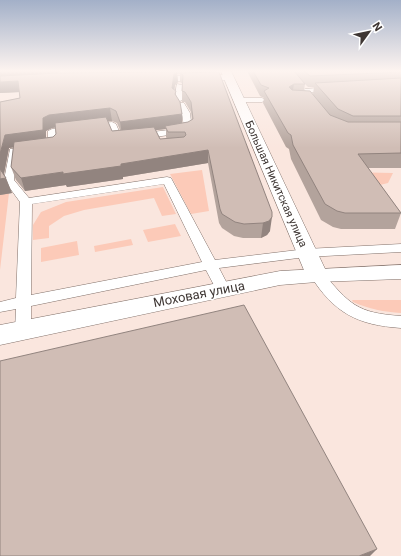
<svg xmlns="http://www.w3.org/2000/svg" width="401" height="556" font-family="Roboto,sans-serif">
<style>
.green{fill:#fccab8}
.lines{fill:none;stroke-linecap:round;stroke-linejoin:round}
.lane-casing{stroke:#82716a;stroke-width:1}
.street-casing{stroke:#82716a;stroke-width:1}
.secondary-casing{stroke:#82716a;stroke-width:1}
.primary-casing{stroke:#82716a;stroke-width:1}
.lane{fill:#fff;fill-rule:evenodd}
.street{fill:#fff;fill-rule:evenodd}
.secondary{fill:#fff;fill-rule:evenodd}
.primary{fill:#fff;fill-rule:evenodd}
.wall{fill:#b3a39c;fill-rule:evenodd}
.shaded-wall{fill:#92847f}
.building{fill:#d0bdb5;stroke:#92847f}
.labels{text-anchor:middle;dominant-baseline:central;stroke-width:3;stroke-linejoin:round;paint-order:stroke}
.far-street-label{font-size:11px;fill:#3e3633;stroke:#fff}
.street-label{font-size:13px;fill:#3e3633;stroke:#fff}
</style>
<rect width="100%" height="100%" fill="#fae6de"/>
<path class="green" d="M202 170 209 211 191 214 170 174Z
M345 172 393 173 388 183 376 186Z
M163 187 176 214 162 216 154 198 84 210 64 216 49 226V238L33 240V225L41 212 66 202Z
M9 193 0 270V195Z
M175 224 181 236 148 242 143 230Z
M131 239 133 245 95 252 94 246Z
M77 241 79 255 41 262V248Z
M352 300H401V313C384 312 369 309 353 302Z"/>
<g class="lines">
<defs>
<path id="lane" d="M177 84 182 85V100L178 102 174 100Z
M332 87 334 88V90L305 93 302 91 305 89Z
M236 98H262L266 100 262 102H236Z
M178 103H184L190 113 192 130 191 132 118 142 114 139 109 127 56 133 57 146 56 148 17 153 14 180 29 198 167 177 171 178 215 260 306 249 401 244V252L306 257 219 268 230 289 228 293 223 294 218 293 206 270 31 306V330L29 334 23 336 17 334 15 330 16 309 0 312V302L16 298 20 202 4 180 10 149 48 144V131L52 129 112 122 116 124 121 136 184 128 182 113 177 105ZM164 184 202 262 31 295 32 204Z
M317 270 322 272C350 304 356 313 401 316V328C357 325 334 313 310 275L312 272Z"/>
<path id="street" d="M229 75 234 78 232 80 147 82 142 79 147 76Z"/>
<path id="secondary" d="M221 71H231L328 275 325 280 317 282 309 280 306 275Z"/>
<path id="primary" d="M401 265V279L317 282 280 285 0 345V325L280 271Z"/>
</defs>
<use href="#lane" class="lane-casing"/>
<use href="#street" class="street-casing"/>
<use href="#secondary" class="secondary-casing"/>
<use href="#primary" class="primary-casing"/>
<use href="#lane" class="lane"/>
<use href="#street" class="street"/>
<use href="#secondary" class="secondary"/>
<use href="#primary" class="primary"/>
</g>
<path class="wall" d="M60 71 59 73H66L65 72 61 71H216V72L270 231 267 235 261 238H243L234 236 222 228 219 223 208 163 123 177V179L67 187 66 185 25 191 16 180 11 167 14 147 9 148 4 174 12 193 0 195V102L20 98 19 92 0 93ZM177 74H180V82L183 84 182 102H185L191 112 192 120 188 122 182 123 176 95V91L174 90 175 85 178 82ZM108 121H112L117 123 120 130 112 131ZM55 127 56 134 53 137 46 138V131L52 128ZM166 129V137L167 139H160L156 130Z
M247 71H401V168H368L401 213 395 229H341L333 227 321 220 291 159 289 149 286 147 263 103 264 98 260 96ZM305 84 308 87H314L313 94 304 90Z"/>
<path class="shaded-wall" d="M0 71H60L57 75 0 78Z
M177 72 178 82 175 85 173 100 172 88 174 74Z
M18 81 21 92 0 93V82Z
M294 84 292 96 289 87Z
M110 108 112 121 52 128 46 131V143L9 148 3 179 6 178 12 193 0 195V154L5 135 43 118 49 115Z
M182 114V127L165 126 166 129 122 134 120 122Z
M208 150V163L123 177V179L67 187 66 185 25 191 21 178 121 164Z
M272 217 270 231 267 235 261 238 263 223Z
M377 549 370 556H359Z"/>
<path class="building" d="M253 71H294L305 84H294L289 87 292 90 310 91 330 115 348 122H401V153L358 154 401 213H345L337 211 325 204 293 145 291 135 288 133 264 91 269 88 261 85Z
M304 71H401V72L310 76Z
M177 72 174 74 172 88 176 91 175 94 180 102 182 114 120 122 116 111 110 108 49 115 43 118V130L5 135 0 154V102L20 98 18 81 0 82V76L58 73Z
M219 72 272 212V217L269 221 263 223 244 224 235 222 222 214 220 209 208 150 121 164V166L63 174V172L21 178 11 167 14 142 53 137 56 134 55 123 106 117 112 131 154 127 160 139 184 137 186 135 185 132H168L165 126 188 122 193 119 191 102 185 92 182 91 183 75 180 73Z
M401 78V116H353L338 109 315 83Z
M0 169 6 178 0 179Z
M244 305 377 549 359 556H0V361Z"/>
<linearGradient id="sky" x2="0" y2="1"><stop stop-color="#a3b0c8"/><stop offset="0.48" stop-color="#fdf4f0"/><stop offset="1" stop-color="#fdf4f0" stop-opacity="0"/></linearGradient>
<rect width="401" height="148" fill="url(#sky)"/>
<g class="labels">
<g class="far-street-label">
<text transform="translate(276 184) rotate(66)">Большая Никитская улица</text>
</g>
<g class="street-label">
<text transform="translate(199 294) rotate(-11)">Моховая улица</text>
</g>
</g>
<g transform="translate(369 32) rotate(57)" stroke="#ffffff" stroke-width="3" paint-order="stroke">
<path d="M0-3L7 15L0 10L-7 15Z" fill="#3e3633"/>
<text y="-6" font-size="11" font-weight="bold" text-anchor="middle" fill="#3e3633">N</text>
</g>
</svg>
